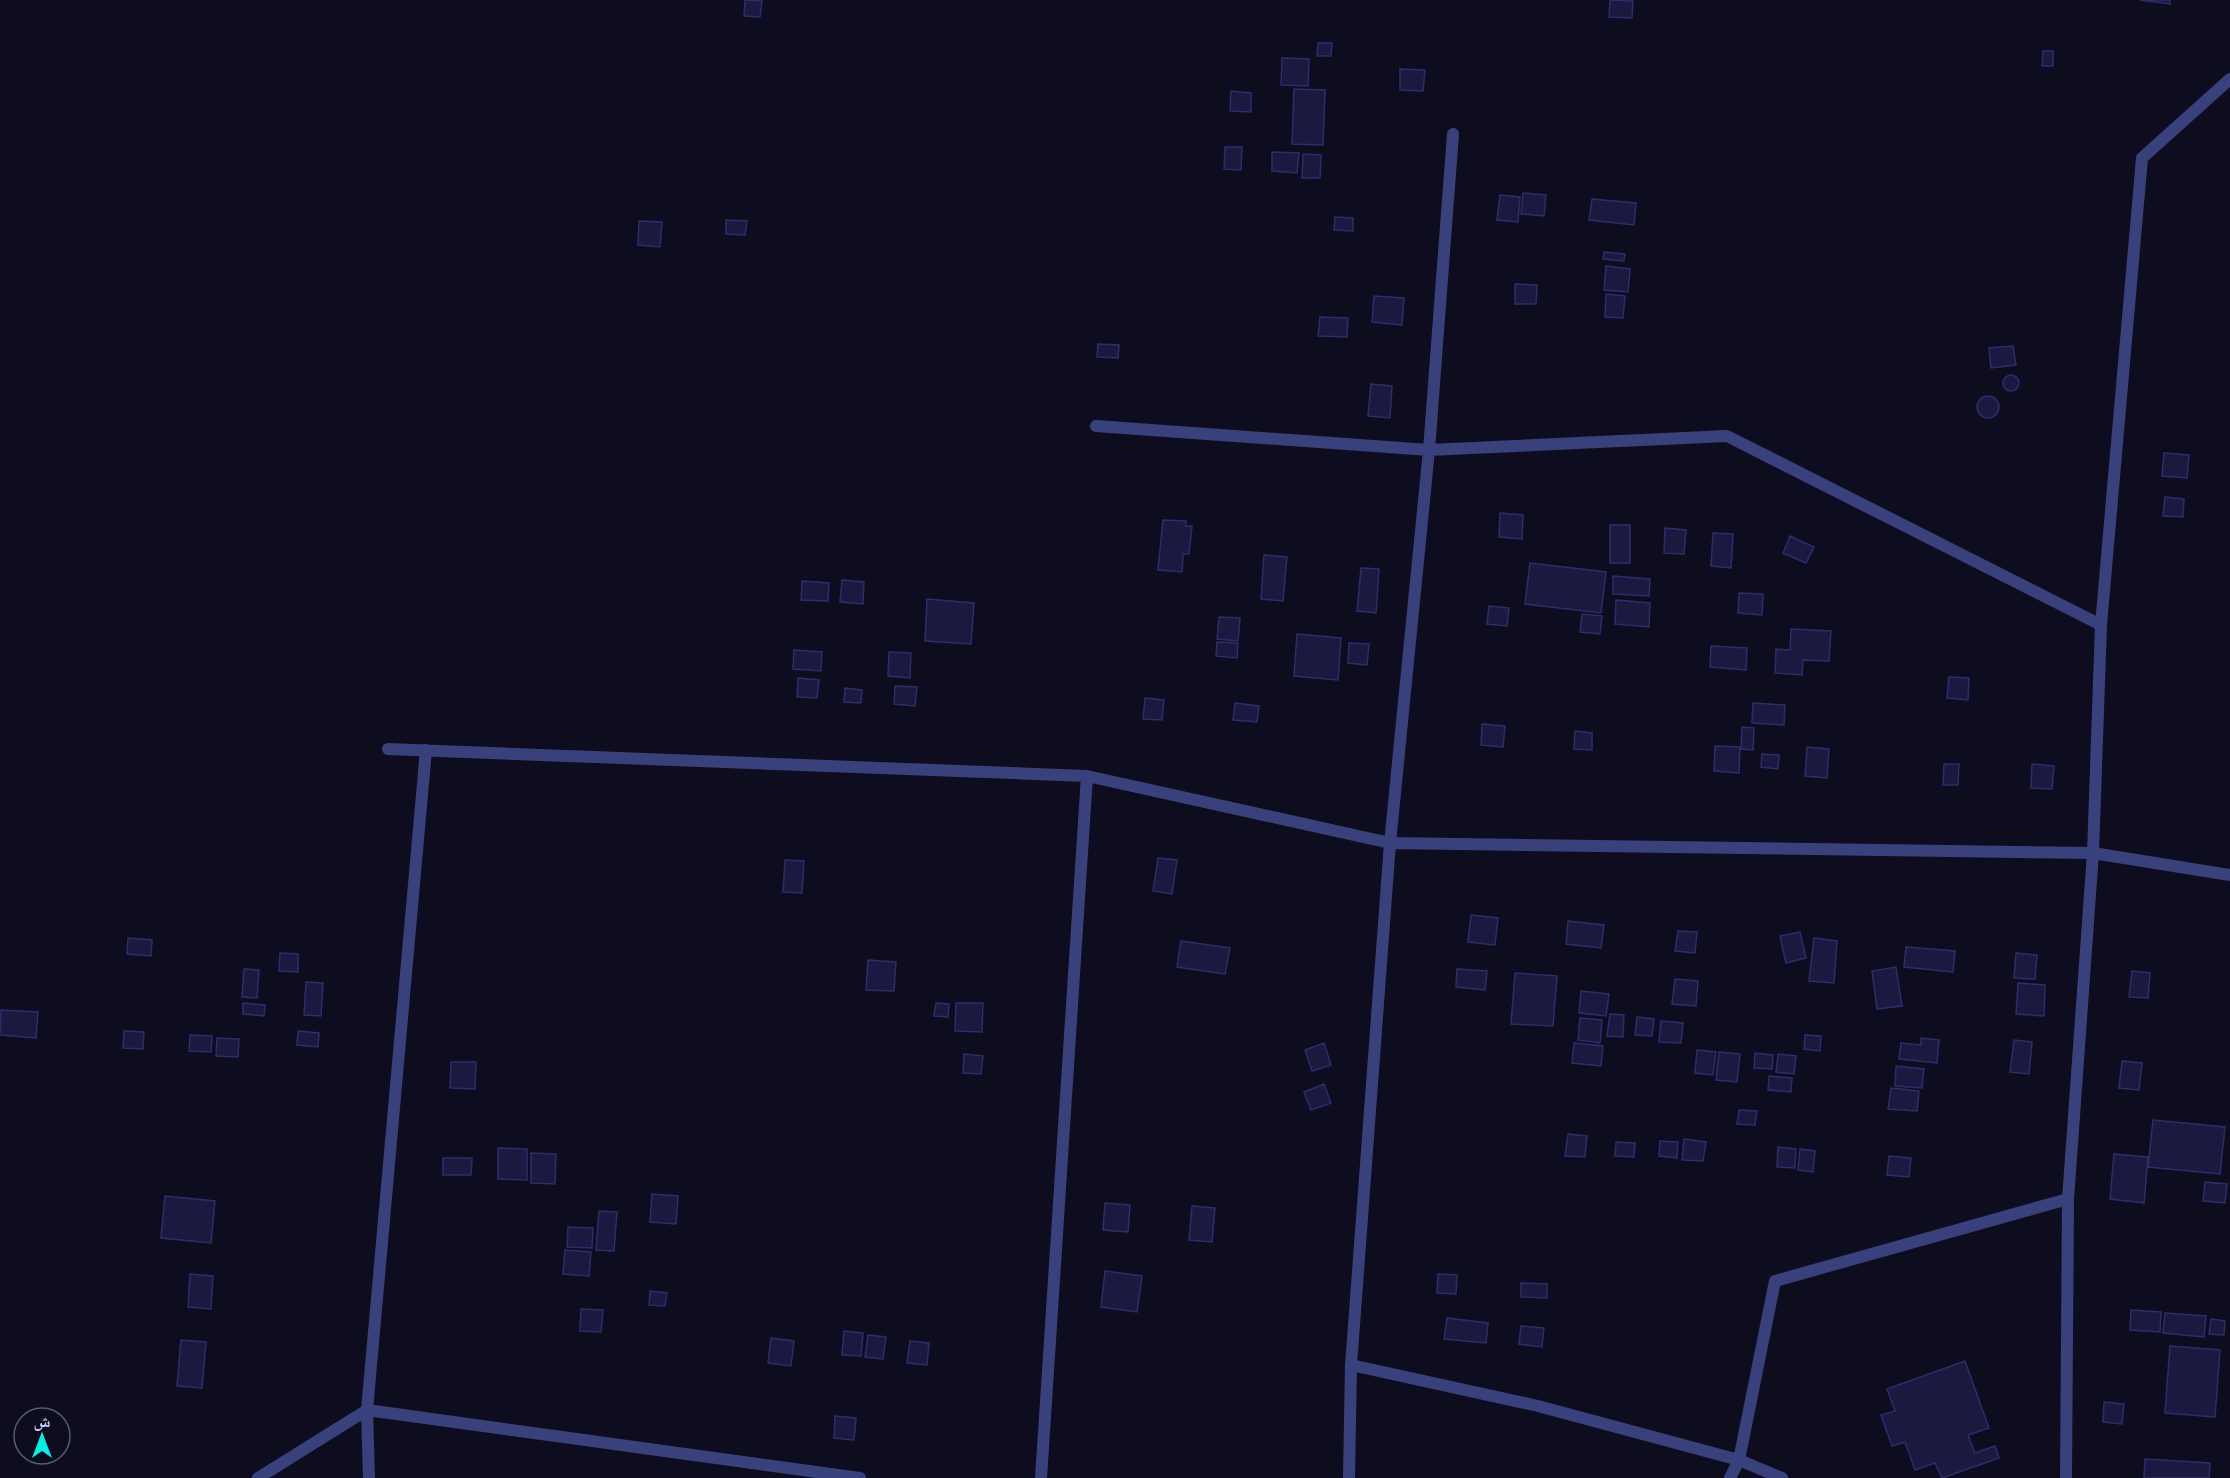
<svg xmlns="http://www.w3.org/2000/svg" width="2230" height="1478" font-family="Overpass,'Noto Naskh Arabic',sans-serif">
<style>
.building{fill:#1b193f;stroke:#2e2c6b;stroke-width:1.5}
.lines{fill:none;stroke-linecap:round;stroke-linejoin:round}
.minor{stroke:#39417d;stroke-width:12}
</style>
<rect width="100%" height="100%" fill="#0d0d1f"/>
<path class="building" d="M745 0 762 1 760 17 744 16Z
M1610 0 1633 1 1632 18 1609 17Z
M2140 0H2170V4Z
M1318 43H1332L1331 56H1317Z
M2043 51H2053V66H2042Z
M1282 58 1309 59 1308 86 1281 85Z
M1400 69 1425 70 1423 91 1400 90Z
M1294 89 1325 90 1323 145 1292 144Z
M1231 91 1251 93V112L1230 111Z
M1225 147H1242L1241 170 1224 169Z
M1272 152 1299 153 1297 173 1272 171Z
M1303 154 1321 155 1320 178H1302Z
M1523 193 1546 195 1544 216 1521 214Z
M1500 195 1520 197 1518 222 1497 220Z
M1592 199 1636 203 1634 225 1589 220Z
M1335 217 1353 218V231L1334 230Z
M726 220 747 221 745 235 726 234Z
M639 221 662 222 660 247 638 245Z
M1604 252 1625 254 1624 261 1603 259Z
M1606 266 1630 269 1628 292 1604 290Z
M1515 284 1537 285 1536 304H1515Z
M1606 294 1625 296 1623 318 1605 317Z
M1374 296 1404 298 1402 325 1372 322Z
M1320 317 1348 318 1347 337 1318 336Z
M1098 344 1119 345 1118 358 1097 357Z
M2013 346 2016 365 1991 368 1989 348Z
M2003 383a8 8 0 1 1 16 0a8 8 0 1 1-16 0Z
M1371 384 1392 386 1390 418 1368 416Z
M1977 407a11 11 0 1 1 22 0a11 11 0 1 1-22 0Z
M2164 453 2189 455 2187 478 2162 476Z
M2165 497 2184 499 2183 517 2163 516Z
M1500 513 1523 515 1522 539 1499 537Z
M1163 520 1186 521V526H1192L1189 554H1183L1182 572 1158 570Z
M1610 525H1630V563H1610Z
M1665 528 1686 530 1684 554 1664 553Z
M1713 533 1733 534 1731 568 1711 566Z
M1790 536 1814 547 1806 563 1783 553Z
M1264 555 1287 557 1283 601 1261 599Z
M1530 563 1606 572 1601 613 1525 604Z
M1361 568 1379 569 1376 613 1357 611Z
M1613 576 1650 579 1649 596 1613 594Z
M842 580 864 582 863 604 840 602Z
M802 581 829 583 828 601 801 600Z
M1739 593 1763 594 1762 615 1738 613Z
M927 599 974 603 971 644 925 641Z
M1616 600 1650 603 1649 627 1615 624Z
M1489 606 1509 608 1507 626 1487 624Z
M1582 614 1602 616 1600 634 1580 632Z
M1219 617 1240 618 1238 641 1217 639Z
M1791 629 1831 631 1829 661 1803 660 1802 675 1775 673 1776 649 1790 650Z
M1297 634 1341 638 1338 680 1294 676Z
M1217 642 1238 643 1237 658 1216 656Z
M1349 643 1369 644 1367 665 1348 663Z
M1711 646 1747 648 1746 670 1710 667Z
M794 650 822 652 821 671 793 669Z
M889 652 911 653 910 678 888 676Z
M1949 677 1969 678 1968 700 1947 698Z
M798 678 819 680 817 698 797 697Z
M895 686 917 687 915 706 894 704Z
M845 688 862 690 861 703 844 702Z
M1145 698 1164 700 1162 720 1143 719Z
M1235 703 1259 706 1257 722 1233 720Z
M1753 703 1785 705 1784 725 1752 723Z
M1482 724 1505 726 1503 747 1481 745Z
M1742 727 1754 728 1753 750 1741 749Z
M1575 731 1592 733V750L1574 749Z
M1715 746 1740 747 1739 773 1714 771Z
M1807 747 1829 749 1827 778 1805 776Z
M1762 754 1779 755 1778 769 1761 767Z
M1944 764H1959L1958 785H1943Z
M2032 764 2054 766 2052 789 2031 788Z
M1158 858 1177 860 1172 894 1153 891Z
M785 860 804 861 802 893 783 892Z
M1471 915 1498 918 1495 945 1468 942Z
M1568 921 1604 925 1601 948 1566 944Z
M1678 931 1697 932 1695 953 1675 951Z
M1800 932 1806 958 1786 963 1780 936Z
M128 938 152 940 151 956 127 954Z
M1814 938 1837 941 1834 983 1809 981Z
M1181 941 1230 948 1225 974 1177 967Z
M1906 947 1955 951 1953 972 1904 967Z
M280 953 298 954V972L279 971Z
M2016 953 2037 955 2035 979 2014 978Z
M868 960 896 962 894 991 866 990Z
M1896 967 1902 1006 1877 1009 1872 971Z
M244 969 259 970 257 998 242 997Z
M1457 969 1487 971 1485 990 1456 987Z
M2132 971 2150 973 2148 998 2129 997Z
M1515 973 1557 976 1553 1026 1511 1024Z
M1675 979 1698 981 1696 1006 1672 1004Z
M306 982 323 983 321 1016 304 1015Z
M2018 983 2045 985 2044 1016 2016 1014Z
M1581 991 1609 994 1606 1016 1579 1013Z
M243 1003 265 1005 264 1016 243 1014Z
M936 1003 949 1004 948 1017 934 1016Z
M956 1003H983L982 1032 955 1031Z
M1 1010 38 1012 36 1038 0 1035Z
M1610 1014 1624 1015 1623 1037 1607 1036Z
M1637 1017 1654 1019 1652 1036 1635 1035Z
M1580 1018 1602 1020 1600 1043 1578 1040Z
M1661 1021 1683 1023 1681 1043 1659 1042Z
M124 1031 144 1032 143 1049 123 1048Z
M298 1031 319 1033 318 1047 297 1045Z
M190 1035 212 1036 211 1052 189 1051Z
M1805 1035 1821 1036 1820 1051 1804 1049Z
M217 1038 239 1039 238 1057 216 1056Z
M1921 1038 1939 1040 1937 1063 1899 1059 1901 1043 1921 1045Z
M2014 1040 2032 1042 2029 1074 2010 1072Z
M1324 1043 1331 1065 1312 1071 1305 1050Z
M1574 1043 1603 1046 1601 1066 1572 1063Z
M1697 1050 1716 1052 1713 1075 1695 1073Z
M1719 1052 1740 1054 1737 1082 1716 1080Z
M1755 1053 1773 1055 1772 1069 1754 1068Z
M964 1054 983 1056 981 1074 963 1073Z
M1778 1054 1796 1056 1794 1074 1776 1072Z
M2122 1061 2142 1063 2139 1090 2119 1088Z
M451 1062H476L475 1089 450 1088Z
M1896 1066 1924 1069 1922 1088 1895 1086Z
M1769 1076 1792 1078 1791 1092 1768 1090Z
M1324 1084 1331 1103 1311 1110 1304 1092Z
M1891 1088 1919 1091 1917 1111 1888 1109Z
M1739 1110 1757 1111 1755 1125 1737 1124Z
M2153 1120 2225 1127 2220 1174 2148 1167Z
M1568 1134 1587 1136 1585 1157 1565 1156Z
M1684 1139 1706 1142 1703 1161 1682 1160Z
M1660 1141 1678 1142 1677 1158 1659 1156Z
M1616 1142 1635 1143 1634 1157 1615 1156Z
M1778 1147 1796 1149 1795 1168 1777 1167Z
M498 1148 527 1149V1180L498 1179Z
M1800 1149 1815 1151 1813 1172 1798 1170Z
M531 1153 556 1154 555 1184 531 1183Z
M2114 1154 2148 1157 2144 1203 2110 1199Z
M1889 1156 1911 1158 1909 1177 1887 1175Z
M443 1158H472L471 1175H443Z
M2205 1182 2227 1184 2225 1203 2203 1201Z
M652 1194 678 1196 676 1224 650 1222Z
M165 1196 215 1201 211 1243 161 1238Z
M1105 1203 1130 1205 1128 1232 1103 1230Z
M1192 1206 1215 1208 1212 1242 1189 1240Z
M599 1211 617 1212 614 1251 596 1250Z
M568 1227 593 1228 592 1248 567 1247Z
M565 1250 591 1252 589 1276 563 1274Z
M1105 1271 1142 1276 1137 1312 1101 1307Z
M190 1274 213 1276 211 1309 188 1307Z
M1438 1274 1457 1275 1456 1294 1437 1293Z
M1521 1283 1547 1284V1298L1521 1297Z
M650 1291 667 1293 665 1306 649 1305Z
M581 1309 603 1310 601 1332 580 1331Z
M2131 1310 2161 1312 2160 1332 2130 1330Z
M2165 1313 2206 1316 2204 1337 2163 1333Z
M1447 1318 1488 1323 1486 1343 1444 1339Z
M2211 1319 2225 1321 2224 1335 2209 1334Z
M1521 1326 1544 1328 1542 1347 1519 1344Z
M844 1331 863 1333 861 1356 842 1355Z
M868 1335 886 1337 883 1359 865 1357Z
M771 1338 794 1341 791 1366 768 1363Z
M181 1340 206 1342 202 1388 177 1386Z
M910 1341 929 1343 927 1365 907 1363Z
M2170 1346 2220 1350 2215 1417 2165 1413Z
M1965 1361 1989 1428 1968 1435 1975 1453 1995 1446 1999 1458 1942 1478 1935 1463 1915 1470 1905 1442 1892 1446 1881 1415 1895 1411 1887 1389Z
M2104 1402 2124 1404 2122 1424 2103 1422Z
M835 1416 856 1418 854 1440 834 1438Z
M2145 1459 2210 1463 2209 1478H2144Z"/>
<g class="lines">
<path class="minor" d="M1096 426 1429 450 1727 436 2101 625
M388 749 1087 776 1390 843 2093 853 2230 875
M1351 1365 1538 1406 1739 1460 1782 1478
M258 1478 367 1410 860 1478
M369 1478 367 1410 426 750
M1041 1478 1087 776
M1349 1478 1351 1365 1390 843 1429 450 1453 134
M1730 1478 1739 1460 1775 1281 2068 1199
M2066 1478 2068 1199 2093 853 2101 625 2142 158 2230 79"/>
</g>
<g transform="translate(42 1436)"><circle r="28" fill="#0d0d1f" stroke="#595a78" stroke-width="1.5"/>
<path d="M0-4.5L10 22L0 15L-10 22Z" fill="#06f0e2"/>
<text y="-9" font-size="16" font-weight="bold" text-anchor="middle" fill="#cccefe">ش</text>
</g>
</svg>
